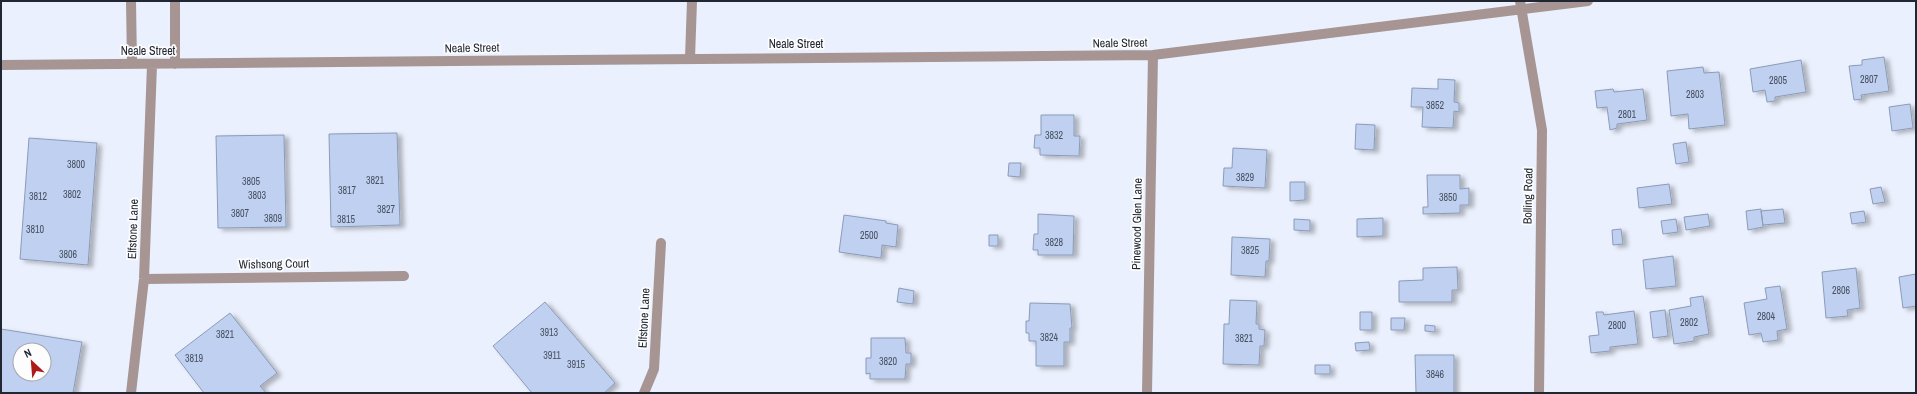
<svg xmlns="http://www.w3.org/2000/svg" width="1917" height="394" font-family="'Archivo Narrow',sans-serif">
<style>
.building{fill:#bfd0f0;stroke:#8b9bb8;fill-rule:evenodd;filter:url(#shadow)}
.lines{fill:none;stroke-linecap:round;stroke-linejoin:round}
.minor{stroke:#a69592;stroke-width:10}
.labels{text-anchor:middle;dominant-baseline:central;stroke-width:3.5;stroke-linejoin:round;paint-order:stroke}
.number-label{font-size:10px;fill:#485162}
.street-label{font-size:12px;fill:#212732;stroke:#fdfdfd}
</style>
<defs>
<filter id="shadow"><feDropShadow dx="4.5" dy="2.5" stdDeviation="2" flood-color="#0004"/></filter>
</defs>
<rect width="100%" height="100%" fill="#eaf0fd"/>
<path class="building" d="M1884 57 1889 91 1861 95 1862 99 1854 100 1849 66 1862 65V60Z
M1801 60 1806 92 1775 97V101L1767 102 1765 90 1753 92 1750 69Z
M1703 67 1704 73 1719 72 1725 125 1689 129 1688 114 1671 116 1667 71Z
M1438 79 1455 80 1454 102 1459 103V112L1454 111 1453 128 1422 127 1423 107H1411L1412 88 1438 89Z
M1613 89 1614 92 1643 89 1647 120 1617 124V128L1610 130 1607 107 1597 108 1595 91Z
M1910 104 1913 128 1892 131 1889 107Z
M1041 115H1074V136H1080L1079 156 1040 155V148H1034L1035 135H1041Z
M1356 124 1375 125 1374 150 1355 149Z
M397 133 400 225 331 227 329 134Z
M284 135 286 227 218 228 216 136Z
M29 138 97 143 88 265 20 259Z
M1686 142 1689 162 1676 164 1673 144Z
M1233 148 1267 150 1265 188 1223 186 1224 168H1232Z
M1009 163H1021L1020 177 1008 176Z
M1427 175H1460V189L1469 188V205H1460V213L1423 214V207H1428Z
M1290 182H1305V200L1290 201Z
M1669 184 1672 204 1639 208 1637 188Z
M1881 187 1885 202 1873 204 1870 189Z
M1761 209 1763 227 1748 230 1746 211Z
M1783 209 1785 223 1763 225 1761 211Z
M1864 211 1866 222 1852 224 1850 213Z
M1038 214 1074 216 1073 255H1038V250H1033L1034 234H1038Z
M1708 214 1710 226 1686 230 1684 217Z
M844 215 886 221V223L898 225 896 247 882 245 881 258 839 252Z
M1383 218V236L1357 237V219Z
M1294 219 1310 220V231L1294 230Z
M1676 219 1678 232 1663 234 1661 221Z
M1621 229 1623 244 1613 245 1612 230Z
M989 235H998V246H989Z
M1232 237 1270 239 1269 261H1266L1265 277 1231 275Z
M1673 256 1676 286 1646 289 1643 260Z
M1457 267 1458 290H1452V302H1399V281L1423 280V268Z
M1856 268 1860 308 1847 310 1848 316 1826 318 1822 272Z
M1916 274V306L1903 308 1899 277Z
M1780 286 1787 329 1777 331 1778 340 1763 342 1761 333 1749 335 1744 303 1767 299 1765 288Z
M899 288 914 291 913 304 897 302Z
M1703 296 1709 334 1694 337V341L1674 344 1669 310 1691 306 1690 298Z
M1230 300 1257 301 1256 324H1259V329L1265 330 1264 346H1260L1259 365 1223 364 1224 324H1229Z
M545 302 615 383 604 393H532L493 346Z
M1030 303 1070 304 1072 328H1070V342H1064V366H1036V341H1029V333H1026V321H1029Z
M1665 310 1668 336 1653 338 1650 312Z
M1634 311 1638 344 1610 347V351L1591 353 1589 336 1599 335 1596 312H1603L1604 315Z
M1360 312H1372V330H1360Z
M230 313 277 373 260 386 266 393H204L175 355Z
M1391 318H1405L1404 330H1391Z
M1425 325 1435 326V332L1425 331Z
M1 329 82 342 73 393H1ZM20 350H44V374H20Z
M871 338H905L906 353H911V364H906L905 379H870V373L866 374V358H871Z
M1369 342 1370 350 1356 351 1355 343Z
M1415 355H1454V393H1416Z
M1315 365H1330V374H1315Z"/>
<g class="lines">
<path class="minor" d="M131 1 132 64
M175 1V64
M1520 1 1542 130 1539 393
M690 58 692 1
M1 65 1153 55 1588 1
M144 279 404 276
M131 393 144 279 152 65
M644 393 654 369 661 243
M1147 393 1153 55"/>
</g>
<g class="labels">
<g class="number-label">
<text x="1869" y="79">2807</text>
<text x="1778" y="80">2805</text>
<text x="1695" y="94">2803</text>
<text x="1435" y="105">3852</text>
<text x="1627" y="114">2801</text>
<text x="1054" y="135">3832</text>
<text x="76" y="164">3800</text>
<text x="1245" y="177">3829</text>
<text x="375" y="180">3821</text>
<text x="251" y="181">3805</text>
<text x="347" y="190">3817</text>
<text x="72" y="194">3802</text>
<text x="257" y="195">3803</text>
<text x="38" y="196">3812</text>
<text x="1448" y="197">3850</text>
<text x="386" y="209">3827</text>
<text x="240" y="213">3807</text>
<text x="273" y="218">3809</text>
<text x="346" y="219">3815</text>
<text x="35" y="229">3810</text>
<text x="869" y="235">2500</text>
<text x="1054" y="242">3828</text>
<text x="1250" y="250">3825</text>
<text x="68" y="254">3806</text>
<text x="1841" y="290">2806</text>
<text x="1766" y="316">2804</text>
<text x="1689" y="322">2802</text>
<text x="1617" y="325">2800</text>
<text x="549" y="332">3913</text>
<text x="225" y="334">3821</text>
<text x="1049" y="337">3824</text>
<text x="1244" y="338">3821</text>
<text x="552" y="355">3911</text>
<text x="194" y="358">3819</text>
<text x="888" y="361">3820</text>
<text x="576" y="364">3915</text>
<text x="1435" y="374">3846</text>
</g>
<g class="street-label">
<text transform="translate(1120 43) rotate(-1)">Neale Street</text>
<text x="796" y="44">Neale Street</text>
<text transform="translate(472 48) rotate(-1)">Neale Street</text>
<text x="148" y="51">Neale Street</text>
<text transform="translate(1528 196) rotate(-89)">Bolling Road</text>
<text transform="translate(1137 224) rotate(-89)">Pinewood Glen Lane</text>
<text transform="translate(133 229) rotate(-88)">Elfstone Lane</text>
<text transform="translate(274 264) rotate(-1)">Wishsong Court</text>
<text transform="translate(644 318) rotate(-87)">Elfstone Lane</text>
</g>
</g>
<rect width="1917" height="394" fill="none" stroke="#212732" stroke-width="4"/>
<g transform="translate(32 362) rotate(334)"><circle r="19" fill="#fdfdfd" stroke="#a5a7ac"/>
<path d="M0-3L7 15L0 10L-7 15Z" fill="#ac1b16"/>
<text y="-6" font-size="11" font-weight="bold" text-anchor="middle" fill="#212732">N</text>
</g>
</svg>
